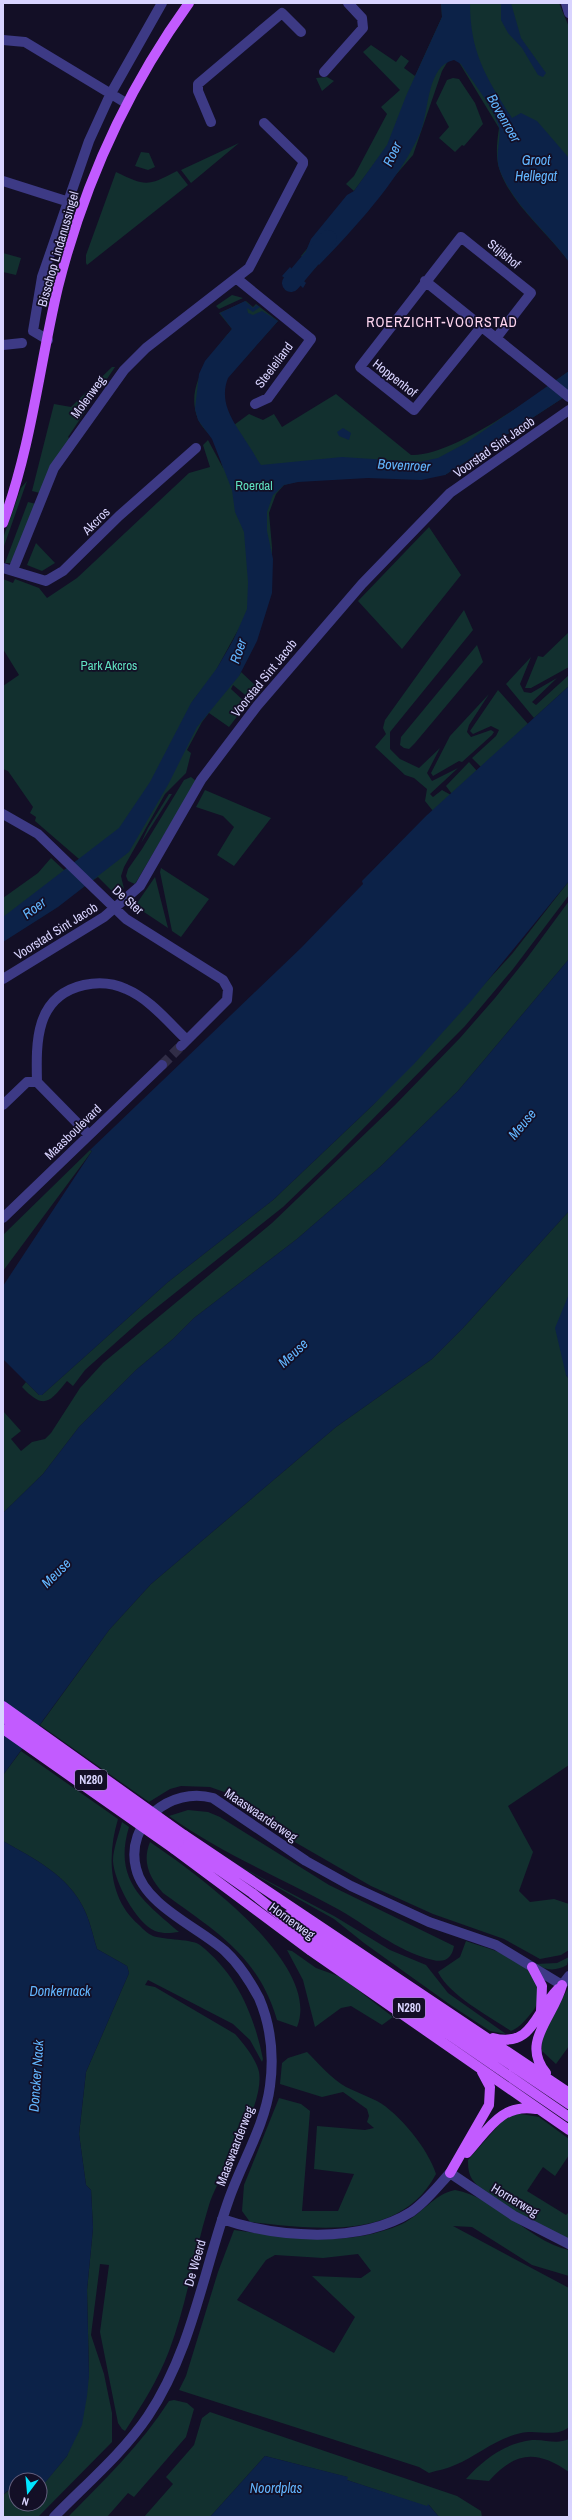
<svg xmlns="http://www.w3.org/2000/svg" width="572" height="2520" font-family="'Archivo Narrow',sans-serif">
<style>
.green{fill:#12302f;fill-rule:evenodd}
.water{fill:#0c2248}
.lines{fill:none;stroke-linecap:round;stroke-linejoin:round}
.river{stroke:#0c2248;stroke-width:18}
.minor-tunnel{stroke:#312d47;stroke-width:10;stroke-dasharray:10 5;stroke-linecap:butt}
.minor{stroke:#3d3a85;stroke-width:10}
.major{stroke:#c25bff;stroke-width:10}
.major-bridge{stroke:#c25bff;stroke-width:10}
.labels{text-anchor:middle;dominant-baseline:central;stroke-width:3.5;stroke-linejoin:round;paint-order:stroke}
.shield{fill:#130f26;stroke:#9e99be;stroke-width:1}
.shield-label{font-size:12px;font-weight:bold;fill:#d9d4ff}
.street-label{font-size:13px;fill:#d9d4ff;stroke:#130f26}
.park-label{font-size:13px;fill:#5fe0c0;stroke:#130f26}
.water-label{font-size:14px;font-style:italic;fill:#62b6ff;stroke:#130f26}
.neighbourhood-label{font-size:14px;letter-spacing:1px;fill:#ffd6f0;stroke:#130f26}
</style>
<rect width="100%" height="100%" fill="#130f26"/>
<path class="green" d="M441 3H559L569 27V262C548 233 512 205 500 171 495 158 497 142 499 128L457 59 448 61 442 71 413 155 315 268 301 256 375 167 377 160 354 191 346 184 354 176 387 114 381 107 400 90 363 52 371 45 396 62 401 55 409 61 404 68 415 76 442 17Z
M327 77 334 81 322 91 316 78Z
M453 78 459 79 475 103 483 124 464 146 462 145 455 152 439 138 449 127 436 103 447 80Z
M239 143 191 183 181 170Z
M141 152 149 153 155 167 148 170 135 166Z
M177 171 188 185 87 265 86 263V255L116 172C146 186 146 187 177 171Z
M3 253 21 258 16 275 3 272Z
M232 295 243 298 219 309 216 306Z
M246 301 253 307 256 304 278 321 223 382 220 393 234 425 249 414 263 420 274 414 282 427 336 394 411 455C452 457 535 396 569 371V394L445 475 331 473 284 485 276 494 269 513 272 547V582L239 676 241 672 258 688 249 698 233 685 231 689 245 702 246 705 229 727 209 713 202 722 187 750 191 753 186 773 165 794 124 867 121 876 124 889 122 887 116 892 112 891 98 877 3 941V898L38 873 51 858 64 870 79 859 35 821 36 817 30 813 33 807 8 771 3 769V686L19 675 3 649V579L13 583 15 579 39 588 47 598 77 578 189 473 210 467 203 445 208 440 223 468C220 459 218 447 213 439 208 432 201 427 198 419 184 386 212 353 232 329L219 313ZM239 628 218 672 191 703 214 674Z
M112 367H115L68 437 70 439 40 493 32 491 54 404 71 407Z
M27 481 3 549V538L21 488Z
M28 502 36 504 11 563H5Z
M429 527 461 575 402 649 358 601Z
M36 543 55 563 42 571 27 565Z
M464 610 473 630 390 732V749L400 759 419 768 440 748 427 773 432 781 458 768 430 794 433 797 442 790 451 795 433 811 425 801 427 789 414 778 405 775 375 747 386 734 383 728 385 720Z
M569 632V667L531 688H525L538 656 543 657Z
M477 645 483 662 415 743 409 749 404 748 400 745 401 737Z
M531 657 520 684 524 692 531 693 557 678 532 702 536 705 569 675V686L534 718 506 684Z
M498 690 528 724 481 767 472 758 496 736 499 730 491 726 473 734 470 731Z
M489 694 469 725 467 732 471 737 491 730 494 732 492 735 462 762 459 761 433 776 431 773 450 736Z
M469 762 477 771 452 794 446 786Z
M191 777 196 781 135 884 128 881 126 876 128 869 142 849 184 780Z
M205 790 271 818 234 866 217 855 234 827 223 816 196 807Z
M169 794H172L141 843 148 828Z
M161 868 209 899 181 937 172 931 160 872Z
M155 877 168 928 135 906Z
M569 881V895L513 969 465 1026 335 1157 283 1207 141 1320 85 1370 73 1386 67 1381C49 1403 44 1410 22 1387L26 1382 39 1395H42L168 1282 273 1200 373 1105 512 954Z
M569 901V959L458 1091 380 1167 297 1239 194 1318 173 1339 136 1370 79 1427 43 1474 3 1513V1411L21 1431 11 1439 21 1451 32 1442 45 1439 51 1433 80 1388 103 1363 272 1223 395 1105 460 1038 495 998 527 958Z
M90 1150 92 1151 3 1271V1235Z
M569 1211V1294L566 1303V1375L569 1379V1765L508 1806 533 1852 519 1891 530 1902 554 1899 569 1904V1950L561 1955 540 1959 504 1939 433 1914 371 1886 293 1841 227 1793 210 1787 181 1786 170 1789 149 1802 40 1725 109 1630 151 1584 336 1427 432 1359 463 1328Z
M21 1751 118 1819C107 1855 108 1899 139 1925 143 1929 148 1934 153 1936 165 1940 193 1939 200 1945 237 1974 254 2015 263 2059L262 2062 250 2040 233 2024 148 1980 145 1985 155 1987 235 2034C244 2044 256 2059 259 2072 265 2106 220 2172 209 2205 194 2253 187 2304 169 2351 158 2380 142 2405 125 2431L122 2429 118 2423 100 2332 109 2265 100 2264 91 2335 104 2374 112 2413V2442L38 2517H3V2495L12 2488H16V2504H40V2488L67 2456 89 2376 87 2290 93 2228 91 2190 86 2185 79 2134 86 2072 129 1973 127 1966 97 1949C93 1936 90 1921 84 1909 68 1875 33 1858 3 1841V1775Z
M188 1810 208 1812 220 1817 329 1885 454 1946C452 1958 445 1963 433 1960 397 1952 366 1924 334 1907 279 1877 221 1853 169 1816Z
M122 1822 129 1827C113 1880 143 1901 179 1932 170 1933 164 1934 155 1931 136 1923 114 1881 113 1861 113 1849 119 1834 122 1822Z
M150 1842C194 1872 323 1964 297 2027L277 2020C258 1955 215 1931 163 1893 149 1877 142 1862 150 1842Z
M232 1862 334 1916 390 1950 426 1965 448 1993 506 2034 490 2031 452 2006 364 1943 334 1919Z
M466 1941C492 1950 534 1959 538 1991 539 1998 538 2004 533 2011 526 2019 521 2027 511 2031 489 2016 450 1996 438 1972L460 1957Z
M287 1950 292 1951 316 1968 341 1977 393 2017 382 2025 351 2006 341 2008 315 2027 303 1980Z
M569 1957 567 1965C556 1971 546 1971 536 1964L557 1963Z
M569 1987V2046L556 2064 542 2051C540 2029 558 2006 569 1987Z
M307 2052C319 2064 331 2078 346 2087 356 2092 367 2096 377 2101 399 2113 429 2150 436 2174 400 2243 313 2228 250 2222L242 2211 244 2185 279 2098 301 2104 310 2111 302 2211H338L354 2174 314 2169 317 2126 365 2130 374 2128 367 2122 369 2116 367 2109 343 2092 322 2097 280 2084 282 2063 288 2058Z
M515 2113 539 2117 569 2139V2155L555 2176 543 2167 527 2191 566 2215 569 2212V2239C547 2228 478 2197 470 2175 468 2170 468 2165 468 2160L504 2119Z
M455 2190C498 2198 527 2240 569 2250V2276L532 2265 472 2227 453 2226 569 2288V2427C557 2438 536 2429 521 2433 494 2439 479 2455 455 2465 447 2469 438 2470 429 2473L419 2467 179 2390 186 2376 218 2272 234 2230C291 2238 347 2248 402 2224 421 2215 434 2194 455 2190ZM358 2254 371 2271 361 2278 312 2276 355 2317 334 2353 237 2300 266 2260 275 2255 323 2258Z
M174 2400 187 2403 194 2409 186 2437 134 2497 128 2493 107 2517H68C104 2480 141 2445 169 2401Z
M210 2412 457 2496 481 2511 482 2517H439L429 2505 428 2507 347 2480V2477L265 2456 210 2517H144L173 2484 166 2477 194 2445 202 2418Z
M569 2439V2472C536 2449 515 2452 489 2481L466 2479C483 2460 505 2443 532 2440 546 2439 556 2445 569 2439Z"/>
<path class="water" d="M441 3H470C470 52 486 78 512 118L521 113 537 121 569 158V262C547 231 516 208 501 173 493 157 502 139 499 127 494 108 472 81 461 64L454 60C427 65 429 110 421 131 400 179 355 228 319 265L306 251 311 239 347 195 354 191 387 145 406 96 442 17Z
M501 3H511L521 38 546 73 543 77 538 75 522 48 508 33 501 20Z
M290 267 306 283 303 288 300 285 297 288 282 276Z
M245 301 253 308 257 305 260 307 253 312 247 308 248 313 253 315 262 311 278 321 228 378C217 406 238 427 251 449 255 455 257 460 261 465L342 457 419 462 438 458 466 443 569 371V394L445 475 421 480 368 478 298 482 284 485 273 495 267 512V531L273 559 272 593 257 641 239 676 197 727 169 783 129 852 58 907 3 942V917L119 828 150 782 191 703 217 668 234 639 247 609 248 582 244 532 235 512 232 490 212 439 198 420 195 409 199 374 205 361 232 329 220 313Z
M343 428 351 433 349 440 339 436 337 432Z
M569 686V881L471 1001 414 1064 373 1105 273 1200 168 1282 42 1395H39L3 1359V1286L92 1151 90 1150 301 948 363 884 362 881 426 816Z
M569 959V1211L463 1328 432 1359 336 1427 151 1584 109 1630 3 1775V1513L43 1474 79 1427 136 1370 173 1339 194 1318 297 1239 380 1167 458 1091Z
M569 1294V1379L566 1375 555 1328Z
M3 1841C33 1858 68 1875 84 1909 90 1921 93 1936 97 1949L127 1966 129 1973 86 2072 79 2134 86 2185 91 2190 93 2228 87 2290 89 2376 87 2396 82 2425 67 2456 43 2485 40 2488V2480H16V2488L7 2491 3 2495Z
M265 2456 348 2477 347 2480 427 2506 428 2504 439 2517H210Z"/>
<g class="lines">
<path class="river" d="M291 283 328 239"/>
<path class="minor-tunnel" d="M162 1065 181 1046"/>
<path class="minor" d="M566 3 569 13
M3 40 25 42 126 103
M324 72 363 28 362 18 348 3
M211 122 198 91V84L282 13 301 32
M3 181 66 201
M236 278 311 339 268 398 255 404
M425 281 569 397
M482 326 414 410 360 367 461 237 531 293 497 337
M48 340 33 331 42 277 89 141 110 95 162 3
M3 345 22 343
M3 568 46 581 63 571 119 516 196 448
M13 570 54 468 124 370 146 348 249 268 303 164V161L264 123
M3 814 38 834 126 919 223 980 228 989 227 1000 181 1046
M3 979 104 917 140 886 201 780 257 706 362 584 450 493 569 410
M3 1105 27 1082H37
M89 1135 37 1082C36 1042 35 996 84 985 98 982 113 983 126 989 150 999 169 1023 187 1040
M3 1218 162 1065
M222 2219C277 2238 360 2244 411 2212 426 2202 438 2186 450 2173L514 2216 569 2244
M54 2517C85 2485 123 2453 148 2416 192 2350 203 2272 229 2199 242 2162 265 2125 270 2086 274 2056 271 2026 259 1998 250 1981 239 1964 225 1951 198 1927 144 1905 136 1868 125 1823 171 1786 213 1798L306 1861 351 1886 429 1922 496 1945 562 1985 569 1976"/>
<path class="major" d="M3 523C32 444 39 367 58 287 84 184 127 89 189 3
M184 1835 569 2093
M179 1842 252 1893 310 1939 569 2117
M174 1849 311 1951 569 2130
M288 1915 569 2104
M532 1967 542 1986 541 2011
M493 2038C533 2048 535 2012 558 1989
M546 2073C520 2042 554 2017 562 1985
M467 2153C488 2130 501 2103 536 2109
M450 2173 489 2105 490 2087 482 2072"/>
<path class="major-bridge" d="M3 1706 184 1835
M3 1717 179 1842
M3 1729 174 1849"/>
</g>
<g class="labels">
<g class="shield">
<rect x="75" y="1770" width="32" height="20" rx="3"/>
<rect x="393" y="1998" width="32" height="20" rx="3"/>
</g>
<g class="shield-label">
<text x="91" y="1780">N280</text>
<text x="409" y="2008">N280</text>
</g>
<g class="street-label">
<text transform="translate(58 249) rotate(-74)">Bisschop Lindanussingel</text>
<text transform="translate(504 254) rotate(39)">Stijlshof</text>
<text transform="translate(274 365) rotate(-53)">Steeleiland</text>
<text transform="translate(395 378) rotate(38)">Hoppenhof</text>
<text transform="translate(88 397) rotate(-54)">Molenweg</text>
<text transform="translate(494 447) rotate(-35)">Voorstad Sint Jacob</text>
<text transform="translate(96 521) rotate(-45)">Akcros</text>
<text transform="translate(264 678) rotate(-51)">Voorstad Sint Jacob</text>
<text transform="translate(128 900) rotate(41)">De Ster</text>
<text transform="translate(56 931) rotate(-32)">Voorstad Sint Jacob</text>
<text transform="translate(73 1132) rotate(-44)">Maasboulevard</text>
<text transform="translate(261 1815) rotate(34)">Maaswaarderweg</text>
<text transform="translate(292 1921) rotate(36)">Hornerweg</text>
<text transform="translate(235 2146) rotate(-69)">Maaswaarderweg</text>
<text transform="translate(515 2200) rotate(31)">Hornerweg</text>
<text transform="translate(195 2263) rotate(-74)">De Weerd</text>
</g>
<g class="park-label">
<text x="254" y="485">Roerdal</text>
<text x="109" y="665">Park Akcros</text>
</g>
<g class="water-label">
<text transform="translate(504 118) rotate(60)">Bovenroer</text>
<text transform="translate(392 154) rotate(-65)">Roer</text>
<text x="536" y="160">Groot<tspan x="536" dy="16">Hellegat</tspan></text>
<text transform="translate(404 465) rotate(3)">Bovenroer</text>
<text transform="translate(238 651) rotate(-71)">Roer</text>
<text transform="translate(34 908) rotate(-37)">Roer</text>
<text transform="translate(522 1124) rotate(-50)">Meuse</text>
<text transform="translate(293 1353) rotate(-43)">Meuse</text>
<text transform="translate(56 1573) rotate(-45)">Meuse</text>
<text x="60" y="1991">Donkernack</text>
<text transform="translate(36 2076) rotate(-86)">Doncker Nack</text>
<text x="276" y="2488">Noordplas</text>
</g>
<g class="neighbourhood-label">
<text x="442" y="322">ROERZICHT-VOORSTAD</text>
</g>
</g>
<rect width="572" height="2520" fill="none" stroke="#d9d4ff" stroke-width="8"/>
<g transform="translate(28 2492) rotate(196)"><circle r="19" fill="#130f26" stroke="#625e7d"/>
<path d="M0-3L7 15L0 10L-7 15Z" fill="#00e5ff"/>
<text y="-6" font-size="11" font-weight="bold" text-anchor="middle" fill="#d9d4ff">N</text>
</g>
</svg>
